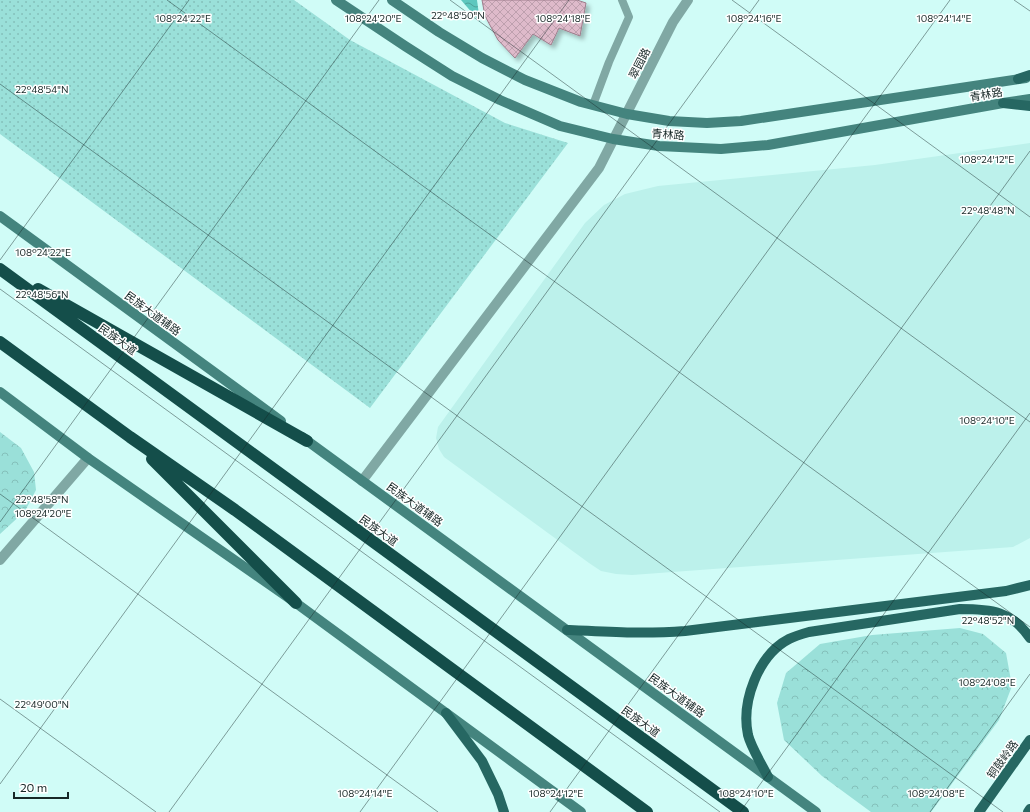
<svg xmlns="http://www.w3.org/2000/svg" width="1030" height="812" font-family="Commissioner,'Noto Sans SC',sans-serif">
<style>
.built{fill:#bcf1eb}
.grass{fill:url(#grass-dots)}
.forest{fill:url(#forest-crowns)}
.water{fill:url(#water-waves)}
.building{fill:url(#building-cross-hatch);stroke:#9e7d8c;filter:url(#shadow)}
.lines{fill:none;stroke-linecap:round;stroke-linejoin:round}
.lane{stroke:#80a8a4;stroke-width:8}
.street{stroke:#80a8a4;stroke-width:10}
.secondary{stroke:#44847e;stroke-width:10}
.primary{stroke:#266762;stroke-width:10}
.highway{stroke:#144e4a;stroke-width:12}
.ticks{fill:none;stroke:#172827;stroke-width:1;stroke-opacity:0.45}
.labels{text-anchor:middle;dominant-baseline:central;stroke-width:3;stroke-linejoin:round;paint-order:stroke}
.street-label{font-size:11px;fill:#172827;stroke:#fff}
.ticks-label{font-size:10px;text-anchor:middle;fill:#172827;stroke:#fff;stroke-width:3;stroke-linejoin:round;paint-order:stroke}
</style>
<defs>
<pattern id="grass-dots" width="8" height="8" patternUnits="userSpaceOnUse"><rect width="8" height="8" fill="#9ae0d9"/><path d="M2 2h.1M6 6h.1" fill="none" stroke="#84c0ba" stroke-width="1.8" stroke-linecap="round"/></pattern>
<pattern id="forest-crowns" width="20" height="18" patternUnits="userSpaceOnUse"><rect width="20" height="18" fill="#9ae0d9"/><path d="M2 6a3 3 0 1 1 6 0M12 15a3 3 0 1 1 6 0" fill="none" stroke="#84c0ba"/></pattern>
<pattern id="water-waves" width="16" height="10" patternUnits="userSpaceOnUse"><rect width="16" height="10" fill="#5ec7be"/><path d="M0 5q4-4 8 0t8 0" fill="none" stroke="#4da29a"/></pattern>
<pattern id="building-cross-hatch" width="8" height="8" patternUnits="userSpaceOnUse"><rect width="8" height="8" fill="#debaca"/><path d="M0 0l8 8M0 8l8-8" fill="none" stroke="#bea0ae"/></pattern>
<filter id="shadow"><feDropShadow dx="3.5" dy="3.5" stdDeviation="2" flood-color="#0004"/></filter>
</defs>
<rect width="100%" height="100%" fill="#d0fcf7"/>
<path class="built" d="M1030 143V538L1013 547 632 575 616 574 601 571 589 563 444 457 439 449 436 438 438 427 585 223 604 205 625 194 658 186 875 165Z"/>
<path class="grass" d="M0 0H294L350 40 505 123 568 143 370 408 0 134Z"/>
<path class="forest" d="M0 432 21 448 34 472 36 490 25 511 0 534Z
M960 628 983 634 1006 653 1012 686 999 720 931 812H871L822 776 784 740 777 703 786 673 820 644 872 635Z"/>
<path class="water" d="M461 0H477L480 22Z"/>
<path class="building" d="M482 0H577L586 3 580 36 559 28 551 45 533 34 515 58 498 40 485 16Z"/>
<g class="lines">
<path class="lane" d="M593 105 609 62 629 17 622 0"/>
<path class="street" d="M362 481 599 168 673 22 688 0
M0 560 88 458"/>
<path class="secondary" d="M336 0 405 46 452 76 500 100 560 126 613 139 659 146 721 149 768 145 1003 103 1030 99
M392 0 439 32 482 58 525 80 581 102 627 114 669 121 707 123 741 121 1026 78
M0 216 281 421
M0 392 88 458 296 603 581 812
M302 437 816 812"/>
<path class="primary" d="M1018 79 1030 75
M1003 103 1030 106
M567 630C607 632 645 634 685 631L1006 591 1030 585
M446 713 482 761 498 794 504 812
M768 777C762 765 751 747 748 735 741 702 758 655 789 639 795 636 802 634 809 632L960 609C991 609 1012 611 1030 638
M979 812 1030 740
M1028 812 1030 809"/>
<path class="highway" d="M0 269 743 812
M38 289 307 441
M0 342 130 437 235 510 647 812
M152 459 296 603"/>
</g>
<path class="ticks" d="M167 0 1030 627M450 0 1030 422M732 0 1030 217M1014 0 1030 11M0 84 1003 812M0 260 189 0M0 289 720 812M0 494 438 812M0 522 379 0M0 699 156 812M0 784 569 0M169 812 759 0M360 812 950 0M550 812 1030 151M740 812 1030 413M930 812 1030 674"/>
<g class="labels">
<g class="street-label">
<text transform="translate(639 63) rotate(-63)">翠园路</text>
<text transform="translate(986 94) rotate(-10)">青林路</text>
<text transform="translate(668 134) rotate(4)">青林路</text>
<text transform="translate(153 313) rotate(36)">民族大道辅路</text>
<text transform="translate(118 339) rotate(36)">民族大道</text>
<text transform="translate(415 504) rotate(36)">民族大道辅路</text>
<text transform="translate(379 530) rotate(36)">民族大道</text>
<text transform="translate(677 695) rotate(36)">民族大道辅路</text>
<text transform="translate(641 721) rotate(36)">民族大道</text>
<text transform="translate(1002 759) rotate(-54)">铜鼓岭路</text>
</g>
</g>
<g class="ticks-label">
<text x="458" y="19">22°48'50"N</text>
<text x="183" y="22">108°24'22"E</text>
<text x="373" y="22">108°24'20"E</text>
<text x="563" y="22">108°24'18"E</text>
<text x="754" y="22">108°24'16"E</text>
<text x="944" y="22">108°24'14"E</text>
<text x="42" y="93">22°48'54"N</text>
<text x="987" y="163">108°24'12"E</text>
<text x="988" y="214">22°48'48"N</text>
<text x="43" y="256">108°24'22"E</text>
<text x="42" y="298">22°48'56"N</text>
<text x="987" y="424">108°24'10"E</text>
<text x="42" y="503">22°48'58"N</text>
<text x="43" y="517">108°24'20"E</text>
<text x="988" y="624">22°48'52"N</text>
<text x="987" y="686">108°24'08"E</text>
<text x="42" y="708">22°49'00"N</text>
<text x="365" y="797">108°24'14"E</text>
<text x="556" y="797">108°24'12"E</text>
<text x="746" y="797">108°24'10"E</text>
<text x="936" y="797">108°24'08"E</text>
</g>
<path d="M14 792v6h54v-6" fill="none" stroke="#172827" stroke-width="2"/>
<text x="20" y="792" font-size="12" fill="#172827" stroke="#ffffff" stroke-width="3" paint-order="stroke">20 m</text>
</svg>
